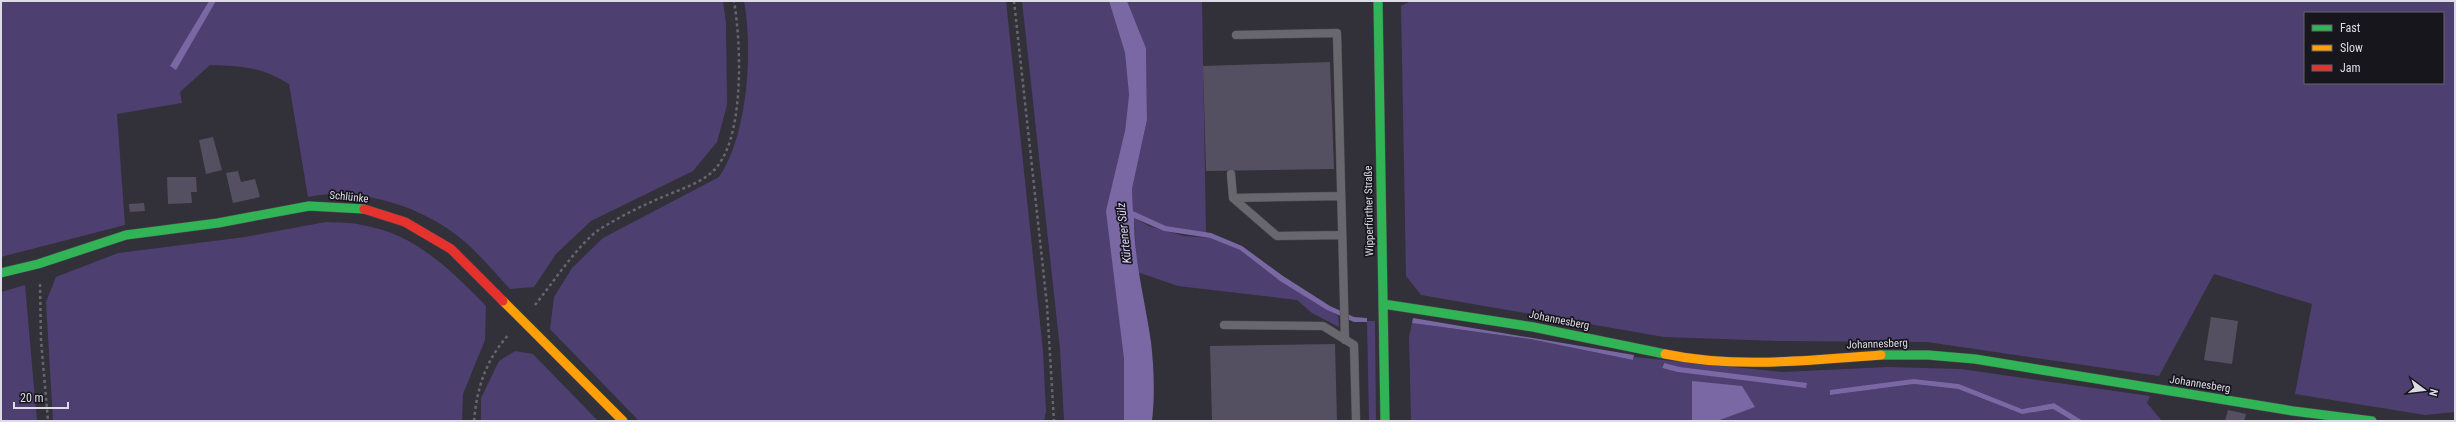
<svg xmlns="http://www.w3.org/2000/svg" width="2456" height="422" font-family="'Roboto Condensed',sans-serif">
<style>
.green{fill:#4e3f71;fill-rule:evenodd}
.water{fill:#7968a4}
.building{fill:#555061}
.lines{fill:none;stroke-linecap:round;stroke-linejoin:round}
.lane-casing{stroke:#4d4c53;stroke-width:9}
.fast-casing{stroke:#4d4c53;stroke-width:10}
.slow-casing{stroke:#4d4c53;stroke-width:10}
.jam-casing{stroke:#4d4c53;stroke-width:10}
.path{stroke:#68666c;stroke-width:2.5;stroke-dasharray:3 3;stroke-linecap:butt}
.lane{stroke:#69676e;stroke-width:8}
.fast{stroke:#30b455;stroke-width:9}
.slow{stroke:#ff9f0a;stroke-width:9}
.jam{stroke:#e5322d;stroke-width:9}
.labels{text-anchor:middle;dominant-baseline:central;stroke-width:3.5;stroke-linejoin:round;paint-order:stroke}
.street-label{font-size:11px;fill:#dddbe5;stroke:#18161d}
.water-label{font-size:12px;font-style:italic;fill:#dcd3f9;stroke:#18161d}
</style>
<rect width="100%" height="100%" fill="#323038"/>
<path class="green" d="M1 1H209L171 66 176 69 216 1H723L726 23 727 105 717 142 693 171 591 221 556 254 534 287 510 289C494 272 478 252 459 237 421 206 357 186 308 197L289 84C261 67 243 66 210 65L180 92 182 103 117 114 125 225 1 257Z
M744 1H1006L1043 351 1046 411 1044 421H639L550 329 554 297 572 268 603 238 719 177C748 135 753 50 744 1Z
M1022 1H1109L1125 53 1129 95 1125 131 1117 293 1124 359V421H1064L1060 349Z
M1127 1H1202L1206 233 1166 226 1133 211 1132 189 1147 120 1146 48Z
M1411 1H2455V412L2425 415 2295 394 2312 304 2214 274 2159 376 1927 342 1778 341 1664 337 1421 295 1406 276 1401 6ZM2305 13H2443V83H2305Z
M1134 218 1149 226 1184 236 1210 238 1240 250 1280 281 1338 316 1339 327 1312 313 1297 300 1178 286 1137 272Z
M326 222C338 223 351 222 362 225 414 233 451 270 486 306L485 340 463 394 462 421H53L46 302 56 277 118 253 245 237Z
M25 285 37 421H1V292Z
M1367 321H1375L1376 421H1369Z
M1412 323 1530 339 1633 360 1634 357 1782 372 1888 367 1961 369 2150 396 2147 403 2162 421H2083L2054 403 2022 409 1959 384 1914 379 1830 395 1914 384 1958 389 2022 414 2053 409 2073 421H1717L1754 406 1692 381V421H1411L1409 337ZM1663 363 1680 367 1806 387 1677 372 1662 368Z
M515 351 533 354 598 421H481V398L499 361Z"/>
<path class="water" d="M209 1H216L176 70 170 66Z
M1109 1H1127L1146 48 1147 120 1132 189 1133 211 1166 226 1211 233 1242 246 1283 276 1330 306 1354 317 1367 318V322H1354L1327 310 1280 281 1240 250 1210 238 1164 231 1134 218C1134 262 1145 299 1151 342 1154 368 1155 395 1152 421H1124V359L1106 211 1125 131 1129 95 1125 53Z
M1413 318 1634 355 1633 360 1530 339 1412 323Z
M1664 363 1680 367 1807 383 1806 388 1677 372 1662 368Z
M1914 379 1959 384 2022 409 2054 403 2083 421H2073L2053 409 2022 414 1958 389 1914 384 1830 395V390Z
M1692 381 1742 386 1755 407 1717 421H1692Z"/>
<path class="building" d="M1330 62 1334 169 1206 171 1203 66Z
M213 137 222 170 206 174 199 140Z
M238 171 241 182 255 179 260 197 233 203 226 173Z
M167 177H196L197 192H191L192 203 168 204Z
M144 203 145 211 130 212 129 204Z
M2211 317 2238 321 2232 364 2204 360Z
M1335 344 1337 421H1212L1210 346Z
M2228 410 2246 414 2244 421H2225Z"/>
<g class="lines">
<defs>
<path id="lane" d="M1236 35 1337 33 1345 340
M1231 174 1233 198 1341 196
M1233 198 1277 236 1342 235
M1224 325 1323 326 1354 345 1356 421"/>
<path id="fast" d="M1378 1 1385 421
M1 273 38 264 126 235 218 223 309 206 364 209
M1383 304 1533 327 1665 354
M1881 355H1928L1975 359 2293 411 2372 421"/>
<path id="slow" d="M503 301 623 421
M1665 354C1736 369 1810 360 1881 355"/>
<path id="jam" d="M364 209 405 222 451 249 503 301"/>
</defs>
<use href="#lane" class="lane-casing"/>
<use href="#fast" class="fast-casing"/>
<use href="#slow" class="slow-casing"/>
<use href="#jam" class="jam-casing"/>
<path class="path" d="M1014 1 1047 305 1054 421
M40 284 41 340 48 421
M535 305C552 284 579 243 600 229 621 216 643 205 665 196 681 189 698 184 711 173 746 144 741 42 734 1
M474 421C477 387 486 360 509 334"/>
<use href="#lane" class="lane"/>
<use href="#fast" class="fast"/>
<use href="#slow" class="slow"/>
<use href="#jam" class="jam"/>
</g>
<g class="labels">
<g class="street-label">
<text transform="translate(349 197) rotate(6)">Schlünke</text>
<text transform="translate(1369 211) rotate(-91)">Wipperfürther Straße</text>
<text transform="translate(1559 320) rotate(11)">Johannesberg</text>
<text transform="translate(1877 344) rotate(-2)">Johannesberg</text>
<text transform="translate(2200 384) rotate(9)">Johannesberg</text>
</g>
<g class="water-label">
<text transform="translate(1124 233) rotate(-96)">Kürtener Sülz</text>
</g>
</g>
<rect width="2456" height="422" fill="none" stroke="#dddbe5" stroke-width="4"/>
<rect x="2304" y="12" width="140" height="72" fill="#18161d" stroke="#67656d"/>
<rect x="2312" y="25" width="20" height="6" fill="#30b455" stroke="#67656d"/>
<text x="2340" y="32" font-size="12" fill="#dddbe5">Fast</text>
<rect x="2312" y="45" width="20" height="6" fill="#ff9f0a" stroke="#67656d"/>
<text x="2340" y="52" font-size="12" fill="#dddbe5">Slow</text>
<rect x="2312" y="65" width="20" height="6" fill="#e5322d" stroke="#67656d"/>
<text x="2340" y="72" font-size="12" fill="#dddbe5">Jam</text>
<g transform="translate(2424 390) rotate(105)" stroke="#18161d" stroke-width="3" paint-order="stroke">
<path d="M0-3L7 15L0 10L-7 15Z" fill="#dddbe5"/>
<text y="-6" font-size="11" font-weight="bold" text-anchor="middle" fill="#dddbe5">N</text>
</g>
<path d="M14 402v6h54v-6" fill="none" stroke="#dddbe5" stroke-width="2"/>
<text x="20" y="402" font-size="12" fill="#dddbe5" stroke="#18161d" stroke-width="3" paint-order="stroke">20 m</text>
</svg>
